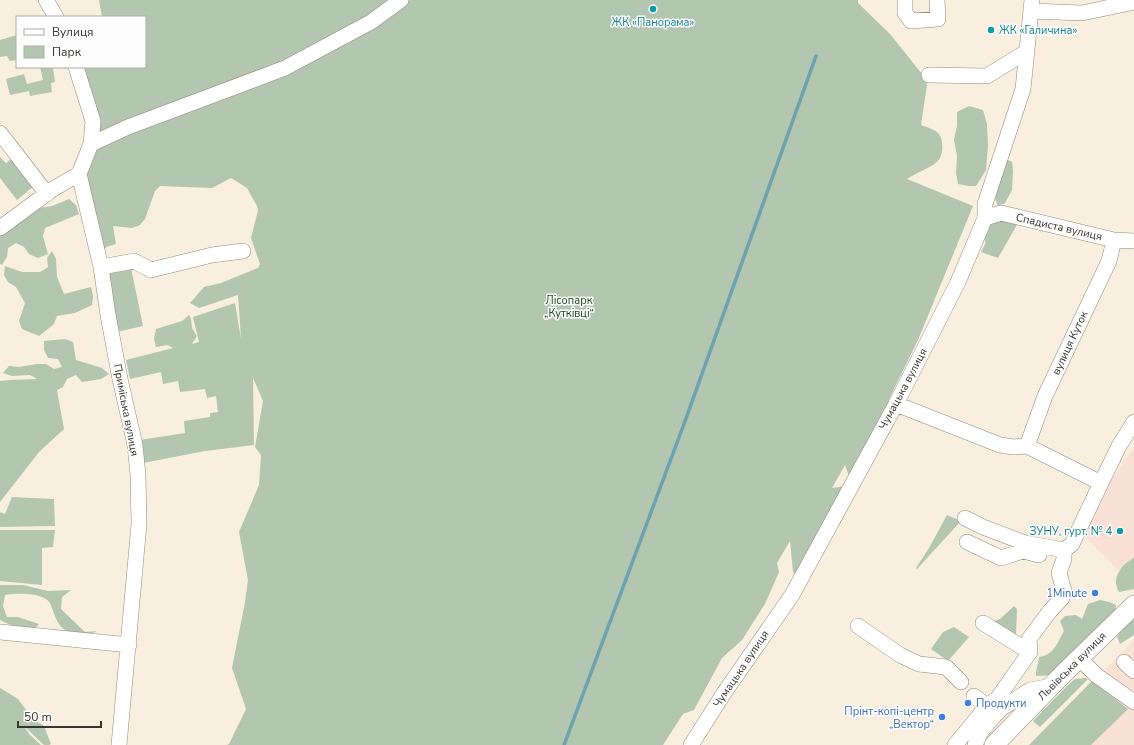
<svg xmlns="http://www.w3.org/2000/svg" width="1134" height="745" font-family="'Nunito Sans',sans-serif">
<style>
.education{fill:#f9e1d6}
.green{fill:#b2c6b0}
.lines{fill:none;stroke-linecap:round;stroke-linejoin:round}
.stream{stroke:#6fa2b1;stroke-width:3.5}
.minor-casing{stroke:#948a7c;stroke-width:16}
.major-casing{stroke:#948a7c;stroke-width:20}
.minor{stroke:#fff;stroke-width:15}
.major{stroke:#fff;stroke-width:19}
.culture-dot{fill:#0f9aa8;stroke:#fdfdfd;stroke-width:1.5}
.shop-dot{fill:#3f7fe0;stroke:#fdfdfd;stroke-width:1.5}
.labels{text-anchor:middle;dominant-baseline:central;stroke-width:3;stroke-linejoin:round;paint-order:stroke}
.culture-label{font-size:11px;fill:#0d838f;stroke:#fdfdfd}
.street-label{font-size:11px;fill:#38342e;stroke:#fdfdfd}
.park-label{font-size:11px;fill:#184517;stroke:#fdfdfd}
.shop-label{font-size:11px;fill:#366cbe;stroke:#fdfdfd;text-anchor:end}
</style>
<rect width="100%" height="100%" fill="#f9efdf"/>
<path class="education" d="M1134 447V586L1084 536 1105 489Z
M1134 640V745H1030L1096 679Z"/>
<path class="green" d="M99 0H858V3L890 34 922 74 926 81 927 85 921 125C926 127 934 129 938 133 944 139 944 156 937 162 930 168 916 173 907 179L973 206 918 340 892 393 867 450 850 479 845 465 832 488 846 486 798 576 793 572 790 541 777 563 779 572 765 604 742 640 722 658 694 710 683 714 663 745H227L229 744 246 709 232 668 245 602 248 580 239 532 259 485 261 455 255 447 263 401 253 378 254 445 205 451 143 463 140 440 185 433 184 421 210 417V413L218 412 216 396 207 398 205 389 180 392 178 381 163 384 161 372 130 379 126 360 173 348 167 345 156 347 154 338 156 329 182 321 189 315 191 319 192 328 197 336 192 344 199 342 193 317 235 303 241 339 238 295 199 308 190 303 204 287 221 283 258 268 260 264 251 238 258 210 257 206 247 188 231 178 212 188 160 186 155 191 145 219 140 225 132 228 113 226 116 244 106 247V248L102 249 78 199 100 139V129H99L78 67H145V17H102Z
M17 35V60L10 61 7 56 0 57V40Z
M40 67H53L55 82 51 83 52 92 30 96 29 91 10 95 6 79 24 74 27 84 43 80Z
M969 106 983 110 987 124 988 146 986 170 976 186H969L958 184 956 173 957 156 954 140 957 126V112Z
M0 157 6 163 11 159 34 186 17 200 0 178Z
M1008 160 1012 162 1013 171 1012 190 1005 203 998 206 995 198 1004 161Z
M69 199 76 205 79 214 45 228 43 236 48 254 38 258 29 254 24 247 16 243 8 248 7 257 2 265 0 264V234L33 209 52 206Z
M997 218 1018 223 998 258 981 252 986 242H985V236L992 220Z
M52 251 56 259 57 277 64 294 91 287 93 296 92 305 75 313 57 316 54 324 39 336 22 329 19 321 25 303 16 287 8 282 4 275 5 266 22 272H40L48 267 47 258Z
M131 268 143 326 117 332 105 269Z
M65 339 73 342 76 360 102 368 109 374 101 379 82 382 76 375 67 379 63 387 57 390 64 429 39 452 0 502V381L10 380 37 379 30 375 12 376 3 373 9 366 19 367 37 364H46L54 369 62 367 58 359 48 358 44 350V341Z
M12 497 54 499 55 526 0 527V512L5 514Z
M947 515 961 521 917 569 916 568 929 548Z
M0 530H55L53 547 42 548V585L0 581Z
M1134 558V589L1119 592C1118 590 1116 586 1116 583 1115 573 1125 562 1134 558Z
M0 585H23L48 591 71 590 62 597 61 609 85 632 97 631 87 636C81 635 70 633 65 630 56 624 54 612 50 603 43 592 16 593 5 595L3 606 7 617H18L39 624 31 633 21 630 0 620Z
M1100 600 1109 602 1116 605 1115 612 1052 675 1036 676C1035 672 1039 662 1039 657 1054 655 1057 643 1064 631L1060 621 1065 616 1076 615 1082 619 1088 604Z
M1014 606 1017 609 1016 635 991 622 1000 619Z
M1134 616V635L1120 644 1117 637 1120 632Z
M954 627 969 637 948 661 931 649 943 632Z
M1085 678 1088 679 1040 727 1033 721 1069 684 1075 679Z
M1092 681 1128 709 1091 745H1029Z
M0 688 18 699 33 719 44 726 51 744 49 745H44L23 725 30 735 41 745H0Z"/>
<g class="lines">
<path class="stream" d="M564 745 684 424 816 56"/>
<defs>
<path id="minor" d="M46 0 56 17
M905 0V13L911 21 938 19 937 0
M1031 11 1082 13 1134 2
M76 67 93 121 91 144
M929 75 987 76 1026 52
M0 133 47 194
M79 174 101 267 108 315 120 379 135 445 138 475 139 524 119 745
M79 174 91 144 128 127 285 68 371 22 401 0
M985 218 1001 213 1114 240 1134 241
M0 228 53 189 79 174
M101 267 134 261 151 270 212 255 243 251
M896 404 1000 445 1013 447 1027 446 1045 396 1109 261 1114 240
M1101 483 1119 446 1134 422
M965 518 983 527 1025 543 1064 550 1072 544 1101 483 1027 446
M967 542 1001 558 1023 551 1039 555
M983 623 1030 652
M858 626 900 655 919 664 946 667 961 682
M0 632 129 645
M1079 658 1096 675 1134 702
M1124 662 1134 671
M974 696 987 706 994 716 1002 708 1030 690 1052 686
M691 745 724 693 792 595 896 404 958 282 985 218V204L1023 89 1032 0
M955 745 987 706 997 699 1030 652 1029 639 1050 611 1062 598 1064 591 1059 573 1064 559V550
M975 745 980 733 994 716"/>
<path id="major" d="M994 745 1064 673 1134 605"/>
</defs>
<use href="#minor" class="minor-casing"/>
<use href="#major" class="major-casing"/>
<use href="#minor" class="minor"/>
<use href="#major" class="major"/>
</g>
<g class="culture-dot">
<circle cx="653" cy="9" r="4"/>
<circle cx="991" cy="30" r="4"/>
<circle cx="1120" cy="531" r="4"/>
</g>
<g class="shop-dot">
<circle cx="1095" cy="593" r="4"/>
<circle cx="968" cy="703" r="4"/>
<circle cx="942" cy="717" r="4"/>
</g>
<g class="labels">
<g class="culture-label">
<text x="653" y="22">ЖК «Панорама»</text>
<text x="999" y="30" text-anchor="start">ЖК «Галичина»</text>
<text x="1112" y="531" text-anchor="end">ЗУНУ, гурт. № 4</text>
</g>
<g class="street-label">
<text transform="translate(1059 227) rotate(13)">Спадиста вулиця</text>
<text transform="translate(1070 343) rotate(-65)">вулиця Куток</text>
<text transform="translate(903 389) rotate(-62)">Чумацька вулиця</text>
<text transform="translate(126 410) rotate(79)">Приміська вулиця</text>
<text transform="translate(1072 666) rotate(-45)">Львівська вулиця</text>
<text transform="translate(741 669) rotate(-56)">Чумацька вулиця</text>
</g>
<g class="park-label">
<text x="569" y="300">Лісопарк<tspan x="569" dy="13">„Кутківці“</tspan></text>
</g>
<g class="shop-label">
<text x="1087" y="593">1Minute</text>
<text x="976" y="703" text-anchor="start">Продукти</text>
<text x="934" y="711">Прінт-копі-центр<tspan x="934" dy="13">„Вектор“</tspan></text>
</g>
</g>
<rect x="16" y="16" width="130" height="52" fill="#fdfdfd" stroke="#aeadaa"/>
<rect x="24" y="29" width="20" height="6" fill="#ffffff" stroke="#aeadaa"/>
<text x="52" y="36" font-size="12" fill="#38342e">Вулиця</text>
<rect x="24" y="46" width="20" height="12" fill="#b2c6b0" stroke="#aeadaa"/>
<text x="52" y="56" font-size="12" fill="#38342e">Парк</text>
<path d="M18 721v6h83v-6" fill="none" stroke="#38342e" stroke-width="2"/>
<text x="24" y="721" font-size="12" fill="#38342e" stroke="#fdfdfd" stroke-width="3" paint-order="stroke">50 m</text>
</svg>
